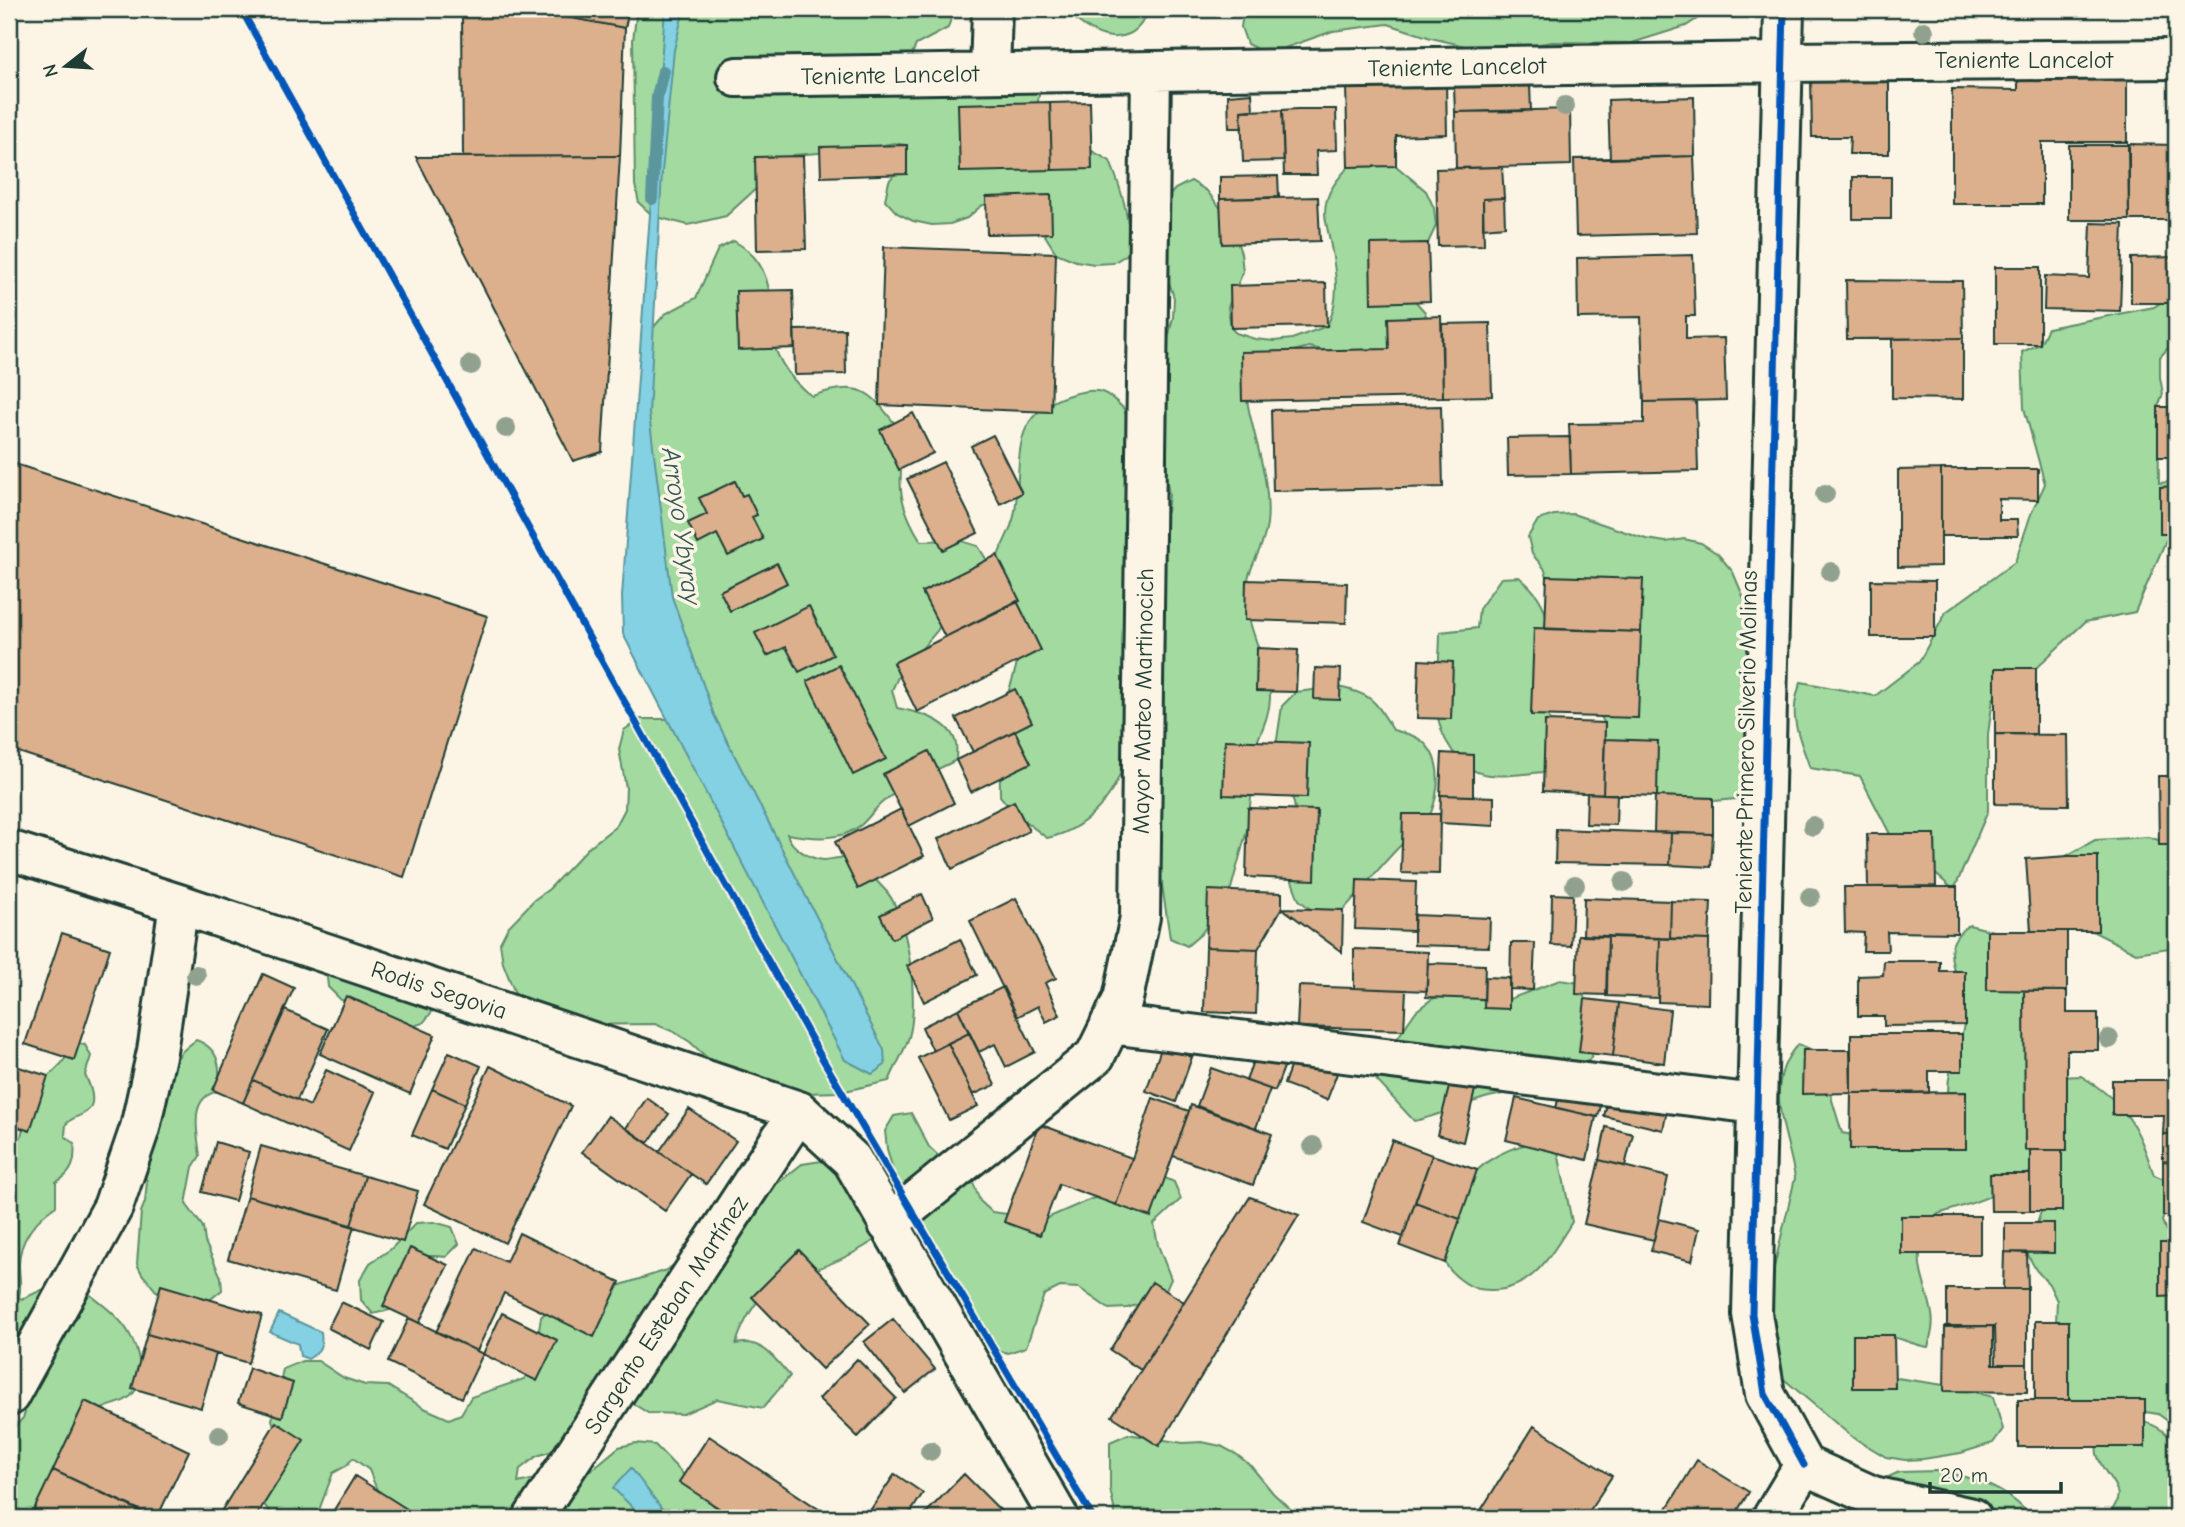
<svg xmlns="http://www.w3.org/2000/svg" width="2185" height="1527" font-family="'Comic Neue',sans-serif">
<style>
.green{fill:#a2da9f;stroke:#608c6a;stroke-width:2}
.water{fill:#84d1e3;stroke:#5c969d;stroke-width:2}
.lines{fill:none;stroke-linecap:round;stroke-linejoin:round}
.stream{stroke:#5c969d;stroke-width:12}
.building{fill:#dcaf8d;stroke:#1f3d34;stroke-width:2}
.minor-casing{stroke:#1f3d34;stroke-width:44}
.minor{stroke:#fcf5e5;stroke-width:38}
.cycleway-casing{stroke:#fcf5e5;stroke-width:11}
.cycleway{stroke:#0057b8;stroke-width:7}
.tree{fill:#91a18f}
.labels{text-anchor:middle;dominant-baseline:central;stroke-width:7;stroke-linejoin:round;paint-order:stroke}
.street-label{font-size:24px;fill:#1f3d34;stroke:#fcf5e5}
.water-label{font-size:26px;font-style:italic;fill:#335b57;stroke:#fcf5e5}
</style>
<rect width="100%" height="100%" fill="#fcf5e5"/>
<filter id="ink" filterUnits="userSpaceOnUse"><feTurbulence type="fractalNoise" baseFrequency=".0143" numOctaves="2"/><feDisplacementMap in="SourceGraphic" scale="14" xChannelSelector="R" yChannelSelector="G"/><feConvolveMatrix kernelMatrix="1 2 1 2 8 2 1 2 1" color-interpolation-filters="sRGB"/></filter>
<g filter="url(#ink)">
<path class="green" d="M637 9H954L948 28 916 45 908 63 1040 89 1037 107 1040 167 1092 151 1110 161C1122 191 1131 220 1129 253L1113 263 1094 264 1076 261 1056 253 1031 213 995 201 981 206 967 218 950 224 932 225 913 221 897 213 885 200 889 181 901 166 906 145 894 143 858 150 793 155 726 216 688 225 653 216 639 203 635 185 633 40Z
M1065 9H1150C1145 18 1139 30 1129 34 1105 45 1080 25 1065 9Z
M1244 9H1712L1686 26 1632 43 1552 42 1515 48H1474L1431 38 1388 24 1333 31 1282 49 1263 52 1247 44 1241 27Z
M1378 165 1396 166 1426 191 1434 208 1436 226 1428 243H1419L1403 250 1400 284 1425 312 1429 329 1417 341 1365 359 1309 347 1293 351 1244 377C1246 391 1247 405 1251 419 1259 454 1271 488 1267 524 1265 549 1245 569 1246 595 1246 630 1271 666 1270 699 1269 718 1260 733 1254 750 1250 761 1253 775 1252 787 1252 799 1248 807 1250 819L1229 896 1201 934 1187 946 1170 938 1159 865 1123 765C1113 800 1083 831 1047 838L1013 812 1000 796C1000 770 998 742 1002 716 1005 697 1020 665 1018 648 1016 622 997 598 996 572 995 551 1010 536 1014 516 1025 463 1003 414 1073 394 1098 387 1106 390 1124 409L1158 528 1167 512 1169 495 1160 436V374L1173 317 1174 298 1162 259V204L1175 189 1191 181 1207 191 1229 219 1241 253 1243 272 1228 307 1231 328 1236 333 1255 339 1274 341 1292 339 1327 326C1342 296 1335 267 1329 236 1326 223 1323 212 1327 199 1331 186 1340 177 1348 167Z
M734 241C762 257 770 279 771 310 771 319 770 330 772 338 778 362 793 383 812 396 869 376 873 398 906 438 897 481 897 503 921 541L958 540 978 546 988 562 955 601 937 631 899 675 892 690 897 708C918 712 951 720 956 744 957 748 956 756 956 760 931 773 905 784 884 801 875 808 869 818 861 825 841 842 810 838 787 834 791 848 810 859 824 860 832 860 838 856 845 859 861 866 876 879 887 892 909 919 919 1004 909 1037 904 1052 895 1067 889 1081L841 1092 767 1094 717 1067 690 1042 674 1032 655 1024 570 1025 518 1001 503 963 500 943 508 927 534 900 549 889 588 848 616 826 625 809 626 788 619 749 624 730 640 719H677L669 621 641 402 652 329 665 314 696 298 718 249Z
M2176 284V343L2169 347 2160 357V377L2163 394 2158 407 2159 483 2176 481V530L2170 531 2135 612 2085 622 2036 668 2004 685 1993 699 1988 734V811L1954 890 1890 834 1860 776 1810 768C1799 736 1787 716 1801 682L1875 696 1919 662 1946 612 2015 562 2031 514 2045 484 2024 408 2022 352 2040 344 2048 328 2154 307 2169 297Z
M1573 514 1646 539 1666 542 1684 539 1701 543 1718 554 1733 572 1761 639 1747 798 1692 803 1675 797 1655 796 1610 760 1605 739V724L1600 715 1621 595 1547 576 1544 568 1532 554 1528 537 1538 520 1554 515Z
M1519 577C1567 616 1540 648 1543 698 1544 711 1553 723 1554 735 1555 746 1547 761 1545 772 1527 773 1508 777 1490 775 1460 773 1438 736 1437 708 1436 683 1440 657 1440 632L1477 628 1479 609 1501 578Z
M1338 687C1373 694 1375 701 1393 730 1405 733 1419 736 1427 746 1445 767 1438 807 1422 828 1418 833 1410 836 1405 841 1383 862 1364 888 1343 910L1332 914 1314 912 1299 900 1292 881 1297 825 1294 803 1276 746 1282 706 1296 692Z
M2148 837 2176 845V947L2136 953 2088 929 2066 856 2095 840Z
M1969 925 1997 932 2019 959 2030 994 2042 1161C2012 1192 1977 1202 1938 1214 1932 1223 1925 1233 1922 1244 1914 1268 1929 1291 1932 1314 1934 1326 1931 1336 1928 1347 1908 1344 1898 1335 1878 1335L1884 1376 1957 1387 1993 1397 2003 1429 1993 1443 1961 1453 1923 1459 1905 1460 1886 1457 1851 1436 1773 1370 1760 1327 1795 1178C1788 1130 1761 1086 1798 1044L1815 1051 1831 1082 1832 1100 1842 1133 1915 1146 1949 1111C1948 1098 1947 1086 1950 1073 1955 1051 1966 1032 1965 1009 1962 978 1933 949 1969 925Z
M326 968 435 1008 423 1023 407 1028 359 1001 341 1000 328 987Z
M1560 980 1579 983C1587 1006 1602 1031 1592 1055 1580 1081 1511 1091 1485 1098 1461 1105 1439 1116 1414 1121L1358 1060 1392 1046 1416 1011 1432 999 1450 993 1499 1003Z
M196 1040C221 1049 221 1069 218 1091 187 1098 198 1134 200 1156L193 1167 186 1204 203 1227 205 1242 221 1277 222 1290 207 1302 177 1299 156 1291 142 1274 137 1264 141 1212 145 1202 147 1181 134 1156 168 1073 174 1071C175 1055 184 1049 196 1040Z
M76 1043 85 1045 91 1056 85 1075C90 1085 98 1104 86 1112 78 1118 75 1115 66 1124L65 1136 74 1143C76 1160 73 1174 56 1182V1206C36 1219 19 1240 19 1265 19 1278 22 1284 19 1298L23 1299C48 1287 63 1276 88 1293 101 1303 122 1319 130 1335 138 1350 146 1376 135 1391 125 1406 108 1403 94 1413 71 1429 44 1491 46 1518H9V1433L23 1418 35 1382 26 1365 9 1355V1147L21 1137 28 1104 35 1090 61 1064Z
M2081 1076C2127 1104 2137 1125 2154 1175L2171 1182 2176 1181V1213L2164 1216 2162 1221 2176 1253V1427L2158 1414 2069 1400 2054 1363 2057 1301 2049 1284 2036 1270 2027 1253 2062 1150 2060 1077Z
M911 1113 929 1147 944 1161 959 1169 973 1182 980 1201 992 1212 1045 1219 1091 1199 1126 1190 1157 1174 1174 1182 1181 1199 1154 1224 1158 1245 1171 1279 1163 1297 1127 1308 1109 1309 1079 1288 1060 1287 1044 1295 1026 1347 1008 1353 989 1348 974 1341 949 1314 935 1262 919 1252 898 1222 897 1184 887 1149 885 1131 894 1116Z
M1536 1142H1556L1572 1222C1549 1258 1529 1297 1479 1289 1468 1287 1451 1274 1446 1264 1440 1253 1440 1223 1439 1210 1473 1175 1485 1152 1536 1142Z
M828 1160 847 1163 876 1239C855 1254 832 1264 808 1272 798 1275 787 1278 778 1283 758 1293 742 1324 736 1344 762 1338 775 1359 790 1376L763 1408 717 1399 683 1414 648 1413 616 1393 559 1449 537 1456 520 1469 518 1483 535 1479 555 1480 590 1471 619 1447 636 1443 655 1445 719 1511 723 1518H396L384 1508 369 1470 353 1458 346 1466 333 1473 316 1518H275L265 1506 266 1487 281 1444 272 1420 283 1369 302 1361H318L344 1378 365 1385 388 1386 424 1408 449 1419 461 1414 471 1397 524 1379 534 1362 541 1317 554 1303 596 1293 667 1270 802 1164Z
M434 1222 452 1227 459 1244 446 1257C400 1251 398 1271 390 1310L373 1314 361 1300 360 1280 370 1263 391 1249 416 1223Z
M2128 1420C2150 1421 2161 1427 2176 1443V1518H2106C2134 1487 2104 1482 2097 1454 2096 1448 2097 1442 2096 1436Z
M1128 1434 1183 1443 1202 1442 1221 1446 1236 1454 1250 1465 1273 1493 1300 1518H1116L1110 1489V1442Z
M1937 1471C1969 1476 2002 1486 2025 1510V1518H1878L1877 1499 1882 1480 1899 1472Z"/>
<path class="water" d="M665 9H684L674 50 662 172 649 414 672 597 714 715 884 1050 885 1065 872 1074 845 1060 623 634 622 596Z
M279 1313 321 1332C323 1346 320 1352 308 1359L300 1356 298 1344 270 1332Z
M631 1468 669 1518H643L613 1488Z"/>
<g class="lines">
<path class="stream" d="M652 199 657 97 663 71"/>
</g>
<path class="building" d="M462 9H523L625 28 620 156 463 157Z
M523 9H629L625 28Z
M2018 78H2127V142H2042V204H1952V89L2018 90Z
M1811 79 1889 80V154H1849L1850 137H1812Z
M1446 83 1447 134 1396 136V166L1348 167 1346 86Z
M1530 85 1531 111 1455 112 1454 87Z
M1252 93 1253 110 1241 111 1242 128H1229L1228 95Z
M1694 97 1695 156 1610 159 1608 100Z
M1050 102 1052 170 960 172 958 104Z
M1090 102 1092 169 1052 170 1050 103Z
M1298 109H1336L1337 150 1316 151 1317 175H1284L1282 110Z
M1570 109 1571 165 1456 168 1455 112Z
M1282 110 1284 161 1243 162 1241 111Z
M2128 144 2176 145V220H2129Z
M907 145V174L821 177 820 147Z
M2069 145H2129V220H2069Z
M620 156 602 452 573 461 416 157Z
M803 156 806 249 757 250 755 157Z
M1694 156 1697 233 1576 236 1574 159Z
M1502 167 1504 198 1483 199 1484 245 1438 246 1436 169Z
M1278 176 1279 197 1220 199V177Z
M1853 177H1891V219H1853Z
M1051 195 1052 233 987 234 986 197Z
M1318 197 1320 241 1222 244 1220 199Z
M1504 198 1505 226 1483 228V199Z
M2091 223 2123 224 2120 311 2044 309 2045 276 2089 278Z
M1428 243 1430 301 1371 303 1370 244Z
M884 247 1056 253 1051 412 879 405Z
M1693 255 1695 316H1686V339L1724 338 1726 400 1644 402 1641 317 1578 318 1577 258Z
M2176 257V303H2131V258Z
M1995 267H2040V344H1995Z
M1846 280 1962 281 1963 338 1847 339Z
M1326 283 1327 326 1231 328 1230 286Z
M793 290 795 348 738 350 736 291Z
M1441 316 1443 397 1242 401 1241 352 1389 349 1388 318Z
M1490 323 1492 396 1443 397 1442 324Z
M845 329 846 374 795 375 794 330Z
M1963 338V399L1892 398V339Z
M1696 401 1698 471 1571 474 1569 424 1644 423V402Z
M1441 406 1443 487 1273 491 1271 410Z
M2158 407H2176V457H2158Z
M913 413 933 453 899 470 880 430Z
M993 435 1022 493 1000 504 971 446Z
M1570 437 1571 474 1508 475 1507 438Z
M9 462 487 616 404 877 9 749Z
M943 462 978 533 943 550 907 479Z
M1941 469H2038V500L1999 499V520H2017L2018 536H1941Z
M1941 469V566L1898 567V470Z
M735 481 742 496 747 494 757 515 752 517 763 539 728 556 717 534 698 544 688 523 707 514 699 498Z
M2176 486V534H2160V487Z
M997 555 1020 601 945 637 922 592Z
M777 563 787 583 730 611 720 591Z
M1547 576 1643 579 1641 632 1545 629Z
M1246 580 1347 583 1346 623 1245 620Z
M1871 580 1935 581V637H1871Z
M1017 601 1041 650 917 712 893 663Z
M809 606 833 655 799 672 786 647 767 656 755 633Z
M1534 628 1641 632 1638 718 1531 715Z
M1257 648 1298 650 1296 692 1256 691Z
M1419 660 1453 662 1451 719 1417 718Z
M839 665 886 759 853 775 807 681Z
M1315 668 1341 669 1340 700 1314 699Z
M1995 668H2036V734H1995Z
M1015 689 1032 722 973 752 956 718Z
M1545 721 1605 723 1603 794 1543 791Z
M1015 731 1031 763 971 792 956 760Z
M1995 734 2068 735 2069 805 1995 804Z
M1605 739 1658 741 1657 796 1603 794Z
M1225 740 1309 743 1307 798 1223 795Z
M929 751 954 803 909 826 883 774Z
M1442 753 1473 755V796L1440 795Z
M2176 756V776H2170Z
M2158 776H2176V845H2159Z
M1587 793 1617 794 1616 825 1586 824Z
M1441 795 1494 797V826L1440 823Z
M1655 796 1713 798V834L1654 832Z
M1014 801 1029 831 952 869 938 839Z
M1248 808 1317 810 1315 880 1246 877Z
M901 809 924 856 858 889 835 842Z
M1403 814H1440L1439 874 1401 873Z
M1556 829 1671 833 1670 865 1555 863Z
M1671 833 1713 834 1711 867 1670 865Z
M1867 834H1935L1936 886 1868 887Z
M2068 856H2098V931H2031L2026 859Z
M2176 859V929H2171L2170 860Z
M1357 880 1416 882 1414 931 1355 929Z
M1844 887H1957V933L1887 932 1888 951H1863L1864 933 1845 932Z
M1208 890 1282 893V908L1258 949 1206 947Z
M922 894 933 918 892 939 880 915Z
M1552 894 1573 895 1571 946 1551 945Z
M1016 898 1056 978 1045 983 1060 1015 1046 1022 1038 1006 1017 1017 970 921Z
M1584 898 1671 901 1670 939 1583 936Z
M1671 901 1711 902 1709 940 1670 939Z
M1282 908 1343 910 1342 952Z
M1414 915 1490 918 1489 947 1414 945Z
M1987 931H2067V991L1987 990Z
M62 933 110 949 74 1060 25 1044Z
M1578 935 1608 936 1607 995 1576 994Z
M1608 936 1660 938 1658 998 1606 996Z
M1660 938 1709 940 1708 1004 1658 1002Z
M960 939 977 975 924 1002 907 966Z
M1511 943H1535L1533 990 1510 989Z
M1206 947 1258 949 1256 1014 1204 1012Z
M1354 949 1428 952 1427 991 1354 988Z
M1884 961H1940V971H1965V1025L1884 1026V1016H1858V976L1883 975Z
M1428 963 1485 965 1484 999 1426 997Z
M263 974 294 988 243 1103 213 1090Z
M1485 977 1509 978V1009L1484 1008Z
M1299 986 1406 990 1404 1030 1297 1027Z
M1003 987 1035 1052 1006 1067 995 1044 979 1052 958 1009Z
M2024 991H2067V1013H2098V1050H2067V1150H2025Z
M346 996 435 1035 410 1094 320 1054Z
M1585 999 1619 1003 1613 1056 1579 1052Z
M1619 1003 1670 1010 1664 1063 1613 1056Z
M958 1009 969 1033 933 1051 922 1027Z
M285 1010 328 1029 297 1100 253 1080Z
M969 1033 995 1085 973 1095 948 1043Z
M1851 1034H1962V1071H1929V1093H1851Z
M948 1043 978 1106 949 1120 918 1058Z
M1162 1046 1192 1057 1176 1102 1146 1091Z
M1257 1049 1287 1059 1275 1091 1246 1081Z
M1803 1050H1850L1851 1093 1802 1094Z
M449 1052 481 1066 465 1104 432 1089Z
M1295 1053 1339 1068 1327 1100 1284 1084Z
M9 1064 48 1076 30 1131 9 1124Z
M490 1066 571 1106 505 1243 424 1204Z
M1211 1068 1270 1089 1256 1128 1197 1106Z
M326 1070 375 1092 349 1151 243 1103 253 1080 310 1106Z
M1452 1075 1477 1081 1463 1142 1437 1135Z
M2112 1080H2176V1134H2163L2164 1115H2112Z
M1562 1084 1604 1094 1598 1117 1556 1108Z
M432 1089 465 1104 445 1149 412 1135Z
M1966 1092V1149H1850L1851 1093Z
M1609 1096 1667 1110 1663 1130 1604 1116Z
M647 1098 669 1114 648 1143 626 1128Z
M1153 1098 1189 1111 1151 1217 1116 1205Z
M1516 1098 1596 1117 1587 1160 1506 1140Z
M1191 1105 1272 1134 1253 1185 1173 1156Z
M689 1109 736 1141 706 1184 659 1152Z
M608 1116 691 1174 665 1211 582 1152Z
M1039 1124 1132 1158 1116 1205 1059 1184 1040 1235 1004 1222Z
M1606 1127 1633 1134 1625 1166 1599 1160Z
M2163 1134H2176V1162L2163 1161Z
M1392 1140 1432 1155 1403 1237 1363 1222Z
M216 1142 249 1152 235 1201 202 1192Z
M261 1146 365 1176 351 1226 247 1196Z
M2030 1150H2062V1211H2030Z
M1432 1155 1477 1170 1460 1219 1415 1202Z
M1599 1160 1668 1177 1654 1240 1584 1224Z
M2163 1161 2176 1162V1216H2163Z
M1990 1174H2030V1211H1991Z
M365 1176 418 1191 403 1242 351 1226Z
M247 1196 354 1226 336 1290 228 1259Z
M1250 1197 1299 1215 1159 1446 1112 1416Z
M1415 1202 1460 1219 1445 1263 1400 1246Z
M1901 1216H1980V1254H1901Z
M1659 1219 1699 1229 1692 1261 1651 1251Z
M2005 1223H2054V1253L2005 1252Z
M519 1233 620 1282 594 1337 504 1293 477 1351 436 1332 476 1248 506 1262Z
M2160 1243H2176V1296L2160 1297Z
M410 1248 448 1265 419 1323 383 1306Z
M799 1250 870 1324 822 1369 752 1297Z
M2004 1252 2027 1253 2028 1289H2003Z
M1152 1282 1184 1302 1141 1370 1110 1350Z
M161 1285 262 1315 248 1363 147 1334Z
M1947 1289H2027V1364H1996L1995 1326 1947 1327Z
M2171 1296H2176V1319H2171Z
M341 1302 384 1322 371 1350 328 1328Z
M502 1313 557 1340 537 1381 483 1354Z
M409 1318 483 1354 462 1398 388 1362Z
M893 1319 935 1369 905 1393 864 1342Z
M2035 1321H2069V1400H2035Z
M1945 1326H1993V1364H2027V1392L1944 1391Z
M147 1334 216 1354 201 1408 132 1388Z
M1853 1335H1894L1895 1388H1853Z
M857 1359 896 1398 858 1437 819 1399Z
M249 1368 293 1383 282 1417 238 1403Z
M2018 1400H2145V1447H2018Z
M85 1401 189 1451 157 1518 53 1470Z
M276 1422 304 1440 255 1518H217Z
M1534 1426 1612 1476 1585 1518H1476Z
M709 1436 832 1518H734L679 1482Z
M1697 1460 1749 1492 1733 1518H1661Z
M53 1470 153 1517 152 1518H30Z
M895 1474 923 1493 907 1518H865Z
M964 1474 1008 1518H921Z
M355 1476 421 1518H329Z"/>
<g class="lines">
<defs>
<path id="minor" d="M1784 9 1752 1314 1765 1394 1804 1465
M990 73 992 9
M737 77 1782 62 2176 59
M9 850 179 904 799 1111 852 1160 1059 1518
M1110 1024 1756 1104
M888 1224 1095 1056 1123 999 1140 917 1151 71
M9 1396 113 1207 140 1128 157 1051 179 904
M1804 1465 1873 1496 1972 1518
M533 1518 799 1111
M1772 1518 1804 1465"/>
</defs>
<use href="#minor" class="minor-casing"/>
<use href="#minor" class="minor"/>
<defs>
<path id="cycleway" d="M241 9 819 1053 1093 1518
M1784 9 1752 1314 1765 1394 1804 1465"/>
</defs>
<use href="#cycleway" class="cycleway-casing"/>
<use href="#cycleway" class="cycleway"/>
</g>
<g class="tree">
<circle cx="1924" cy="31" r="10"/>
<circle cx="1565" cy="106" r="10"/>
<circle cx="471" cy="365" r="10"/>
<circle cx="506" cy="428" r="10"/>
<circle cx="1825" cy="494" r="10"/>
<circle cx="1831" cy="572" r="10"/>
<circle cx="1813" cy="826" r="10"/>
<circle cx="1624" cy="882" r="10"/>
<circle cx="1575" cy="885" r="10"/>
<circle cx="1810" cy="897" r="10"/>
<circle cx="196" cy="975" r="10"/>
<circle cx="2109" cy="1039" r="10"/>
<circle cx="1313" cy="1146" r="10"/>
<circle cx="219" cy="1435" r="10"/>
<circle cx="930" cy="1451" r="10"/>
</g>
</g>
<g class="labels">
<g class="street-label">
<text x="2024" y="60">Teniente Lancelot</text>
<text transform="translate(1457 67) rotate(-1)">Teniente Lancelot</text>
<text transform="translate(890 75) rotate(-1)">Teniente Lancelot</text>
<text transform="translate(1143 701) rotate(-89)">Mayor Mateo Martinocich</text>
<text transform="translate(1746 742) rotate(-89)">Teniente Primero Silverio Molinas</text>
<text transform="translate(439 990) rotate(18)">Rodis Segovia</text>
<text transform="translate(666 1315) rotate(-57)">Sargento Esteban Martínez</text>
</g>
<g class="water-label">
<text transform="translate(681 526) rotate(82)">Arroyo Ybyray</text>
</g>
</g>
<rect width="2185" height="1527" fill="none" stroke="#fcf5e5" stroke-width="35"/>
<rect x="18" y="18" width="2150" height="1492" fill="none" stroke="#1f3d34" stroke-width="2.5" filter="url(#ink)"/>
<g transform="translate(66 66) rotate(253)" stroke="#fcf5e5" stroke-width="5" paint-order="stroke">
<path d="M0-5L12 26L0 18L-12 26Z" fill="#1f3d34"/>
<text y="-10" font-size="19" font-weight="bold" text-anchor="middle" fill="#1f3d34">N</text>
</g>
<path d="M1930 1482v10h131v-10" fill="none" stroke="#1f3d34" stroke-width="3.5"/>
<text x="1940" y="1482" font-size="21" fill="#1f3d34" stroke="#fcf5e5" stroke-width="5" paint-order="stroke">20 m</text>
</svg>
